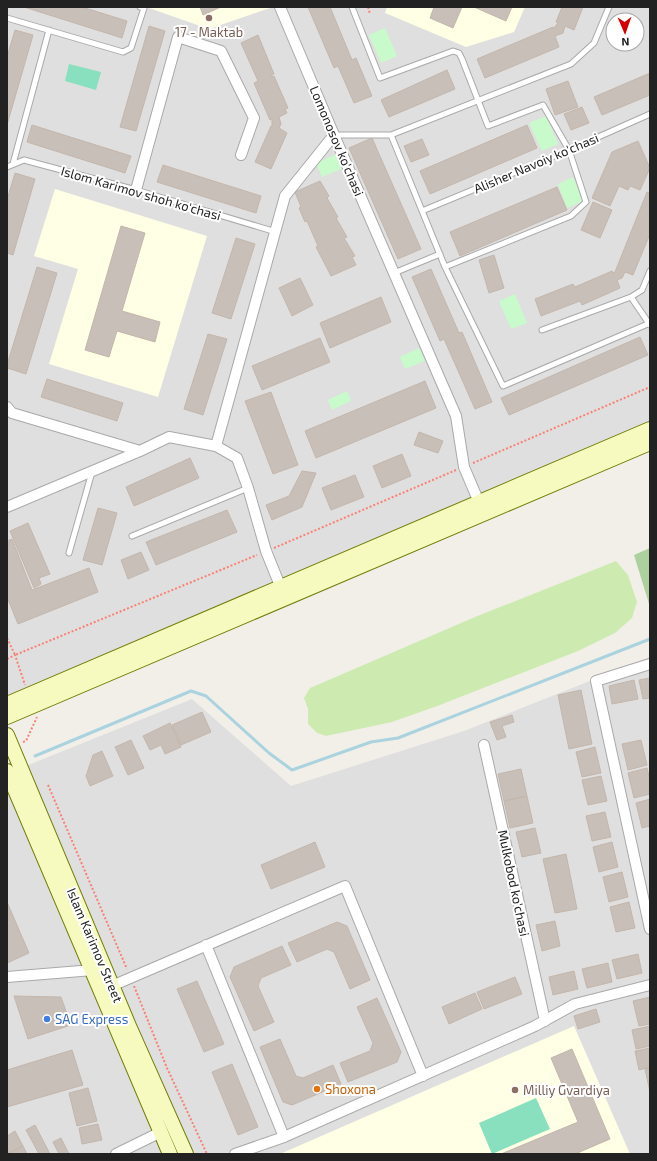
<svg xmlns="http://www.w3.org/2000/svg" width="657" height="1161" font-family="'Exo 2',sans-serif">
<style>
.residential{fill:#e0dfdf;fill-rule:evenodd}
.education{fill:#ffffe5}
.grass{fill:#cdebb0}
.forest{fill:#add19e}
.park{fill:#c8facc}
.pitch{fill:#88e0be}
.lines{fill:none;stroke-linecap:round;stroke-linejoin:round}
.stream{stroke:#aad3df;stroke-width:3}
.building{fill:#c7bfb8;stroke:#c4b6ab}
.lane-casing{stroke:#a9a9a9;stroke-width:7}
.street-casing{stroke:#a9a9a9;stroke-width:12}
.secondary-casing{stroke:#707d05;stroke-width:16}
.path{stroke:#fa8072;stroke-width:2;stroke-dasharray:2 2;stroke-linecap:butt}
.lane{stroke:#fff;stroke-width:5}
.street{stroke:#fff;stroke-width:10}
.secondary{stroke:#f7fabf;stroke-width:14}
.education-dot{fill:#8d6e63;stroke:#fff;stroke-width:1.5}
.shop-dot{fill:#3f7fe0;stroke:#fff;stroke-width:1.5}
.food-dot{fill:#e8710a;stroke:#fff;stroke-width:1.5}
.labels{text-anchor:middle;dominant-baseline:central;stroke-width:4;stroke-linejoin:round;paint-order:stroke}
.education-label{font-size:13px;fill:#785e54;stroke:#fff}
.street-label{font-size:13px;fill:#222;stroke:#fff}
.shop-label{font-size:13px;fill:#366cbe;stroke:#fff;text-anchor:start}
.food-label{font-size:13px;fill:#c56008;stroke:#fff;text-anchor:start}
</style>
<rect width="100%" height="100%" fill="#f2efe9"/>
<path class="residential" d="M7 7H650V437L7 711ZM613 20H637V44H613Z
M650 657V1154H7V761L11 772 192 699 291 786 464 731Z"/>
<path class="education" d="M146 7H273L209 29Z
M387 7H525L514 32 466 47 385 13Z
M55 189 207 236 158 397 49 364 78 269 34 256Z
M574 1026 630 1154H280Z"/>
<path class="grass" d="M616 561 628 575 637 602 632 618 615 633 578 651 440 705 392 722 326 736 317 733 308 724V709L304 698 310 688 475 617Z"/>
<path class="forest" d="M650 548V607L634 555Z"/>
<path class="park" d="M385 28 397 56 381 63 369 35Z
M546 116 558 144 542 151 529 123Z
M337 154 343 168 322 177 316 163Z
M573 177 583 201 567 208 558 184Z
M515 294 527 323 511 329 499 301Z
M419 348 425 361 405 369 400 357Z
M347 391 351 401 332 410 328 400Z"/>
<path class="pitch" d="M69 64 101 72 96 90 65 81Z
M536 1098 550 1129 492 1154 479 1123Z"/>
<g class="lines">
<path class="stream" d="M35 756 191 691 206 696 269 753 292 770 371 742 398 738 650 639"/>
</g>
<path class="building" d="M24 7H82L127 21 122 38Z
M200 7H221L203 15Z
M308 7H330L352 60 356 58 372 96 354 103 338 66 334 68Z
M434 7H462L453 28 430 18Z
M474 7H512L506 21Z
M562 7H583L574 30 565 26 563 33 555 36 559 47 485 78 477 59 553 27V29L558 23 556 22Z
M149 26 165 31 136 131 120 127Z
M15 30 33 35 7 125V57Z
M258 35 274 74 270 76 271 77 274 76 288 108 285 109 287 113 279 117 281 124 279 128 287 133 271 169 255 162 271 126H272V119L270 120 254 83 258 81 241 43Z
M447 70 455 89 389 117 381 100Z
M650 73V95L602 115 594 97Z
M568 81 578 107 555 115 546 89Z
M582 107 589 123 571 130 564 114Z
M32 125 131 156 125 173 27 142Z
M527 125 537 148 430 194 420 171Z
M372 138 421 249 398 259 349 148Z
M422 139 429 155 411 162 404 146Z
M638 141 650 168 640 190 630 186 628 190 619 186 610 206 592 198 612 152Z
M163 165 261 196 256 213 157 182Z
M15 173 35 179 13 255 7 253V200Z
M320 181 329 196 327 198 338 217 336 218 347 237 344 238 355 256 352 257 356 265 331 276 316 247 318 246 307 221 305 222 299 208 301 207 295 192Z
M557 187 567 210 460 256 450 232Z
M647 192 650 193V234L633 275 625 272 622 278 617 280 620 288 582 305 580 301 541 316 535 299 573 284 575 287 612 271 613 273 615 272Z
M593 202 612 210 600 238 581 230Z
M121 226 145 233 122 311 160 322 155 342 117 331 109 357 85 350Z
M236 238 255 244 231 319 212 313Z
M494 255 504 288 489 293 479 260Z
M37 267 57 273 26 374 7 368V365Z
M431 269 459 333 462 332 492 402 475 409 444 339 440 341 412 277Z
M300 278 313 305 292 316 279 288Z
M381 297 391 322 330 348 320 323Z
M208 334 227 339 203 415 184 409Z
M640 337 648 355 509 415 501 398Z
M320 338 330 362 262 390 252 366Z
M47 379 123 403 117 421 41 397Z
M425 381 436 408 316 458 305 431Z
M271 392 298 465 273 474 245 401Z
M419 432 443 441 438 453 414 445Z
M402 454 411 476 382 488 373 466Z
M190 458 199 478 134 506 126 487Z
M302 471 316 473 302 507 272 520 266 505 289 496Z
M355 475 364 497 331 510 322 488Z
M98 508 117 513 102 565 83 560Z
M227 510 237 532 156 565 146 542Z
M28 523 50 574 39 578 41 584 34 588 10 531Z
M12 539 32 590 89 568 98 592 18 624 7 597V541Z
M141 552 149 570 128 579 121 560Z
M650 678V698L643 699 639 680Z
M634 680 638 699 612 704 609 686Z
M581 690 592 744 569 749 558 695Z
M202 712 211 732 181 745 172 725Z
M512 715 514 722 502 726 506 737 497 740 490 722Z
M170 723 181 747 165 754 161 745 150 750 143 736Z
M131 740 144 768 128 775 115 747Z
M641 740 647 765 628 770 622 744Z
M595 747 601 773 582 777 576 752Z
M102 751 113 776 90 786 86 776 93 755Z
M647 768 650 780V794L634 798 628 773Z
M521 769 527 796 504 801 498 774Z
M601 776 607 801 588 805 582 780Z
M527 796 533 823 510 828 504 801Z
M650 799V826L642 828 636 803Z
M605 812 611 837 592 841 586 816Z
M535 828 541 853 522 857 516 832Z
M315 842 325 867 271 889 261 865Z
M612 842 618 867 599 872 593 847Z
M566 854 577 909 555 913 543 859Z
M622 872 628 897 609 902 603 877Z
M7 902 29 953 7 963Z
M629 902 635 928 616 932 610 907Z
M555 921 560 946 542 951 536 925Z
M337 922 347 926 370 980 350 989 334 952 327 949 297 962 288 943Z
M282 946 291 965 261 978 258 986 274 1022 254 1031 230 977 234 967Z
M638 954 642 973 617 979 612 960Z
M608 963 612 982 587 988 582 969Z
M574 971 578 989 553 995 549 977Z
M515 977 522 994 484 1009 477 992Z
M197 981 224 1044 204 1052 177 989Z
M475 993 482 1009 449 1024 442 1007Z
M14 996 61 997 71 1025 28 1039Z
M650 997V1024L639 1026 633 1001Z
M377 998 401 1052 397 1062 348 1082 340 1063 370 1051 373 1043 357 1007Z
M596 1009 600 1022 578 1029 574 1016Z
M650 1026V1046L636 1049 632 1030Z
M280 1039 296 1076 303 1078 333 1065 341 1084 292 1105 283 1102 260 1047Z
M650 1048V1067L639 1070 635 1051Z
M572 1049 610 1139 575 1154H501L578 1122 551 1058Z
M72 1050 83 1085 7 1107V1070Z
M232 1064 258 1127 238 1135 212 1072Z
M650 1068V1092L645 1069Z
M88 1088 97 1121 77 1126 69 1093Z
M98 1124 102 1140 82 1144 79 1128Z
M35 1125 50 1154H39L26 1130Z
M15 1131 23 1146 7 1154V1136Z
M61 1138 69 1154H59L53 1142Z
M23 1146 27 1154H8Z"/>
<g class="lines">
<defs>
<path id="lane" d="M352 7 380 78 453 51 459 53 462 59 488 126 543 105 569 150 586 202 571 216 445 267
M7 18 123 52 131 48 144 8 140 7
M335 135H391L571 64 594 43 609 7
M391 135 445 267 503 386 650 323
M13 164 49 30
M7 167 24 160 136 190 276 232
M422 211 569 150 650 114
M394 273 440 254
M631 297 650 325
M542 330 631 297 642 290 650 271
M132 536 248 488
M69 553 92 472"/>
<path id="street" d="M280 7 334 135 456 416 464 467 481 507
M136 190 178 37 221 51 254 118 241 155
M7 407 12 413 140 451 169 437 216 446 237 458 248 488 266 551 283 593
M216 446 285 196 334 135
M7 507 140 451
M650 664 596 681 650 929
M484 745 545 1021
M206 945 284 1137
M7 977 93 970
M107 988 345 886 423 1076
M116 1154 161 1132
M235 1154 284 1137 535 1026 575 1004 650 985"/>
<path id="secondary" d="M7 704 650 429
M7 717 650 443
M7 735 129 1026 186 1154
M7 771 170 1154"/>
</defs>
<use href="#lane" class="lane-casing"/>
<use href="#street" class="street-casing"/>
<use href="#secondary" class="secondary-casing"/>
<path class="path" d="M368 7 370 14
M473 463 650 387
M274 548 456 470
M7 638 15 655 257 555
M7 659 15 655 25 685
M23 742 26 741 37 717
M48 785 127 969
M134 986 167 1068 207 1154"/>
<use href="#lane" class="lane"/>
<use href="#street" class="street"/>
<use href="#secondary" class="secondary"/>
</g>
<g class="education-dot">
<circle cx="209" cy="18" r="4"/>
<circle cx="515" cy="1090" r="4"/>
</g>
<circle class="shop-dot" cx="47" cy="1019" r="4"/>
<circle class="food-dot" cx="317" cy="1089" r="4"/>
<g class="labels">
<g class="education-label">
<text x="209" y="32">17 - Maktab</text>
<text x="523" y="1090" text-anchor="start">Milliy Gvardiya</text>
</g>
<g class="street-label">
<text transform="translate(337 141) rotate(67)">Lomonosov ko'chasi</text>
<text transform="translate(536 163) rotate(-23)">Alisher Navoiy ko'chasi</text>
<text transform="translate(141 193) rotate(16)">Islom Karimov shoh ko'chasi</text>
<text transform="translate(514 883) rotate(78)">Mulkobod ko'chasi</text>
<text transform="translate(95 945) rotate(67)">Islam Karimov Street</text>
</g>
<g class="shop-label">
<text x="55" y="1019">SAG Express</text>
</g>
<g class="food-label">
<text x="325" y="1089">Shoxona</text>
</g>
</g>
<rect width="657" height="1161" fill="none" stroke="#222222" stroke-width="16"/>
<g transform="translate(625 32) rotate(178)"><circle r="19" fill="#ffffff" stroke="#a7a7a7"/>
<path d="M0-3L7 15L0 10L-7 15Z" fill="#d40000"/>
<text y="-6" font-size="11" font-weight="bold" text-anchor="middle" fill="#222222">N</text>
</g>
</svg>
